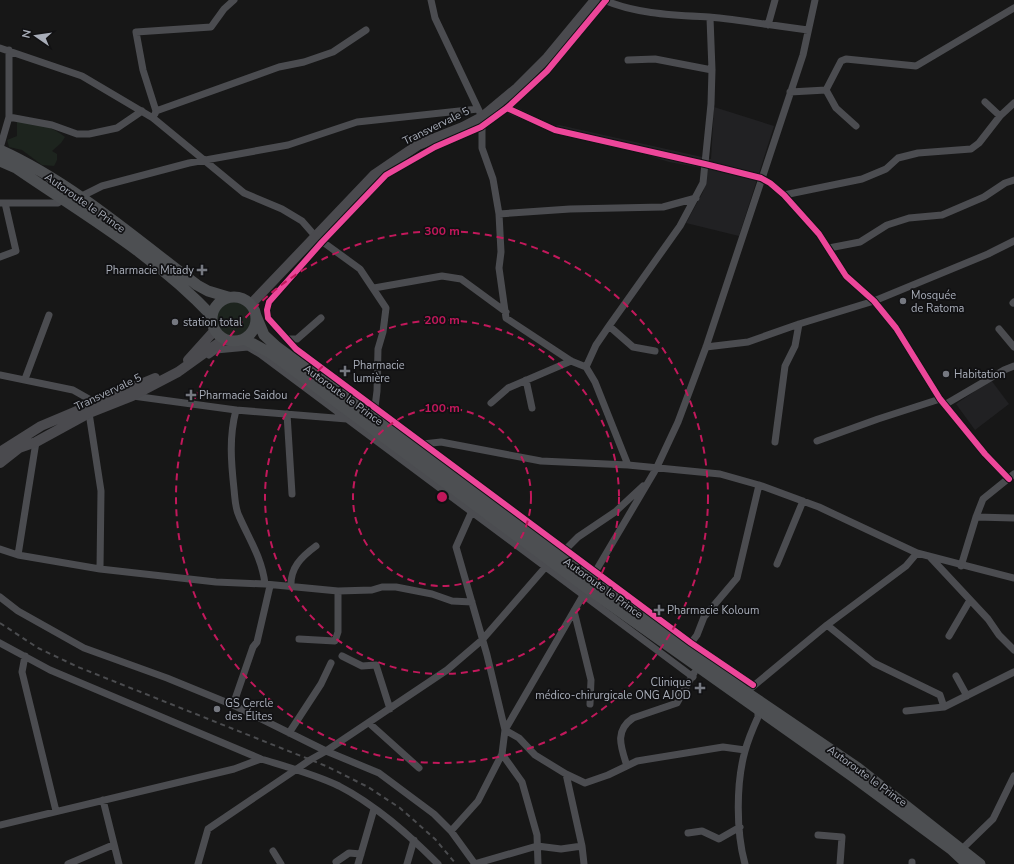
<svg xmlns="http://www.w3.org/2000/svg" width="1014" height="864" font-family="'Nunito Sans',sans-serif">
<style>
.built{fill:#212123}
.green{fill:#1d241e}
.lines{fill:none;stroke-linecap:round;stroke-linejoin:round}
.minor{stroke:#4b4c50;stroke-width:7}
.secondary{stroke:#4a4a4e;stroke-width:10}
.primary{stroke:#4d4f52;stroke-width:11}
.rail{stroke:#4b4c4f;stroke-width:2;stroke-dasharray:5 4;stroke-linecap:butt}
.cycleway-casing{stroke:#111113;stroke-width:8}
.cycleway{stroke:#ed469a;stroke-width:6}
.ring{fill:none;stroke:#c2185b;stroke-width:2;stroke-dasharray:7 5}
.poi-dot{fill:#757880;stroke:#111113;stroke-width:1.5}
.labels{text-anchor:middle;dominant-baseline:central;stroke-width:3.5;stroke-linejoin:round;paint-order:stroke}
.street-label{font-size:11px;fill:#a8adb8;stroke:#111113}
.poi-label{font-size:11px;fill:#a8adb8;stroke:#111113;text-anchor:start}
.centre{fill:#c2185b;stroke:#111113;stroke-width:2}
.ring-label{font-size:12px;text-anchor:middle;font-weight:bold;fill:#c2185b;stroke:#111113;stroke-width:3.5;stroke-linejoin:round;paint-order:stroke}
</style>
<rect width="100%" height="100%" fill="#171717"/>
<path class="built" d="M514 106 555 126 559 125 711 159 714 107 774 126 739 236 686 223 703 192 708 169 669 162 614 144 553 131 508 114Z
M991 380 1009 404 975 430 956 404Z"/>
<path class="green" d="M17 122C34 121 52 126 65 137L61 143 52 151 57 154V160L54 166 42 165 22 150 9 147 7 140 17 136Z
M215 319a18 18 0 1 1 36 0a18 18 0 1 1-36 0Z"/>
<g class="lines">
<path class="minor" d="M431 0 435 18 482 117V148L493 179 499 214 501 252 499 268 506 318 571 361 586 367
M604 0C636 14 674 15 709 17 742 20 775 26 808 30
M606 0 547 71 507 108 481 127 435 147 386 175 322 242 269 302 267 310 268 318 296 349 691 643 753 685
M768 25 775 0
M0 48 82 76 153 118 244 193 282 209 302 221 316 237 360 269 386 308 383 332 378 349 377 391 375 407
M628 60 655 59 712 70
M826 90 841 61 846 59 916 66 1014 8
M790 92 826 90 836 108 856 126
M985 102 1000 116
M507 108 555 130 705 164 761 178 770 183 784 195 819 234 846 276 874 301 896 328 940 399 985 454 1009 479
M156 111 279 67 304 62 333 52 366 30
M155 114 156 111 143 70 136 32 211 27 224 9 234 0
M9 117 52 125 77 134H89L117 128 142 111
M0 148 9 117V50
M784 195 862 179 886 169 898 158 918 153 971 149 979 143 1000 116 1014 103
M80 197 102 186 189 163 288 145 357 122 478 109
M0 203H58L62 200
M499 214 570 209 663 207 696 198
M829 248 860 242 887 225 909 218 942 215 984 197 1005 183 1014 180
M0 257 16 251 5 203
M374 288 442 276 461 279 506 312
M1013 303 1014 302
M609 326 633 347 655 351
M999 329 1014 347
M287 339H297L321 318
M706 347 748 342 799 324 874 301 988 254 1014 241
M209 355 216 350 248 347 260 354 693 677
M0 375 73 390 96 403
M25 379 49 315
M526 380 532 408
M133 396 236 410 347 419
M491 403 508 388 571 361
M946 404 1004 370 1014 366
M236 410C229 437 231 461 234 489 235 498 235 508 239 516 249 539 262 558 265 584
M89 413 101 491 100 569
M287 414 292 494
M817 441 878 419 940 399
M775 442 785 366 795 346 799 324
M423 444 441 442 541 461 628 465 720 474 759 485 819 507 917 553 1014 578
M628 465 595 382 586 367 596 345 609 326 680 226 703 183 711 104 712 70 710 18
M976 517 1014 518
M0 549 18 555 100 569 216 582 265 584 338 591 372 590 382 587H396L432 594 452 601 472 602
M562 553 578 537 615 512 643 486
M18 555 36 442
M931 558 988 619 999 635 1014 650
M777 564 803 501
M961 566 976 517 983 499 1014 474
M594 574 656 469 678 422 706 347 803 55 815 0
M291 587C290 568 301 557 316 546
M0 597 18 611 84 648 167 678 233 705 326 751 379 773 434 814 451 831 475 864
M574 611 591 680 590 704
M827 625 874 663 940 695 944 707
M949 636 970 600
M299 639 335 641 338 632V591
M0 643 50 670 261 759C287 767 314 774 339 786 376 805 409 835 438 864
M691 643 697 635 704 617 737 578 759 485
M25 656 22 672 56 811
M342 656 362 666 376 665 390 709
M956 676 967 696
M751 688 827 625 906 566 917 553
M233 705 253 647 257 642 270 586
M906 711 944 707 1014 672
M369 723 419 768
M289 733 321 684 331 663
M502 754 522 782 537 835 538 864
M627 766C621 747 614 731 633 718L677 703 694 673
M566 774 585 783 608 775 637 761 723 747 745 750
M103 800 119 864
M0 825 234 769 261 759
M451 831 478 801 502 754 505 730 487 655 456 547 472 511
M688 833 702 831 719 839 740 827
M818 835 842 837 840 864
M962 849 993 819 1014 776
M273 851 281 864
M336 862 349 853 361 854
M912 862V864
M68 864 113 845
M198 864 208 829 310 760 326 751 447 670 482 640 549 563
M358 864 374 809
M407 864 414 840
M474 864 537 846 561 849 582 846
M584 864 582 846 566 774 535 755 519 738 505 730 585 592
M745 864C736 832 736 783 745 751 748 740 753 728 758 717V711"/>
<path class="secondary" d="M251 304 374 175 418 145 463 127 482 117 517 88 547 58 595 0
M188 360 215 330
M0 452 41 426 155 378
M0 463 19 448 36 442 89 413 132 396 178 372 224 339"/>
<path class="primary" d="M0 150C71 182 135 238 197 285L208 291 228 297
M0 161 16 168C83 214 156 256 212 316
M212 319a22 22 0 1 1 44 0a22 22 0 1 1-44 0Z
M256 316 264 335 277 347 746 692 858 768 980 864
M244 339 272 354 587 588 852 776 951 849 967 864"/>
<path class="rail" d="M0 623 38 648 78 667 326 766 368 787 400 808 435 839 456 864"/>
<defs>
<path id="cycleway" d="M606 0 547 71 507 108 481 127 435 147 386 175 322 242 269 302 267 310 268 318 296 349 691 643 753 685
M507 108 555 130 705 164 761 178 770 183 784 195 819 234 846 276 874 301 896 328 940 399 985 454 1009 479"/>
</defs>
<use href="#cycleway" class="cycleway-casing"/>
<use href="#cycleway" class="cycleway"/>
</g>
<g class="ring">
<circle cx="442" cy="497" r="89"/>
<circle cx="442" cy="497" r="177"/>
<circle cx="442" cy="497" r="266"/>
</g>
<g class="poi-dot">
<path d="M200 264h4v4h4v4h-4v4h-4v-4h-4v-4h4z"/>
<circle cx="903" cy="301" r="4"/>
<circle cx="175" cy="322" r="4"/>
<path d="M343 365h4v4h4v4h-4v4h-4v-4h-4v-4h4z"/>
<circle cx="946" cy="374" r="4"/>
<path d="M189 389h4v4h4v4h-4v4h-4v-4h-4v-4h4z"/>
<path d="M657 604h4v4h4v4h-4v4h-4v-4h-4v-4h4z"/>
<path d="M698 682h4v4h4v4h-4v4h-4v-4h-4v-4h4z"/>
<circle cx="217" cy="709" r="4"/>
</g>
<g class="labels">
<g class="street-label">
<text transform="translate(436 126) rotate(-26)">Transvervale 5</text>
<text transform="translate(85 203) rotate(35)">Autoroute le Prince</text>
<text transform="translate(108 392) rotate(-25)">Transvervale 5</text>
<text transform="translate(343 395) rotate(36)">Autoroute le Prince</text>
<text transform="translate(603 588) rotate(36)">Autoroute le Prince</text>
<text transform="translate(867 776) rotate(36)">Autoroute le Prince</text>
</g>
<g class="poi-label">
<text x="194" y="270" text-anchor="end">Pharmacie Mitady</text>
<text x="911" y="295">Mosquée<tspan x="911" dy="13">de Ratoma</tspan></text>
<text x="183" y="322">station total</text>
<text x="353" y="365">Pharmacie<tspan x="353" dy="13">lumière</tspan></text>
<text x="954" y="374">Habitation</text>
<text x="199" y="395">Pharmacie Saidou</text>
<text x="667" y="610">Pharmacie Koloum</text>
<text x="691" y="682" text-anchor="end">Clinique<tspan x="691" dy="13">médico-chirurgicale ONG AJOD</tspan></text>
<text x="225" y="703">GS Cercle<tspan x="225" dy="13">des Élites</tspan></text>
</g>
</g>
<circle cx="442" cy="497" r="6" class="centre"/>
<g class="ring-label">
<text x="442" y="235">300 m</text>
<text x="442" y="324">200 m</text>
<text x="442" y="412">100 m</text>
</g>
<g transform="translate(36 36) rotate(283)" stroke="#111113" stroke-width="3" paint-order="stroke">
<path d="M0-3L7 15L0 10L-7 15Z" fill="#a8adb8"/>
<text y="-6" font-size="11" font-weight="bold" text-anchor="middle" fill="#a8adb8">N</text>
</g>
</svg>
